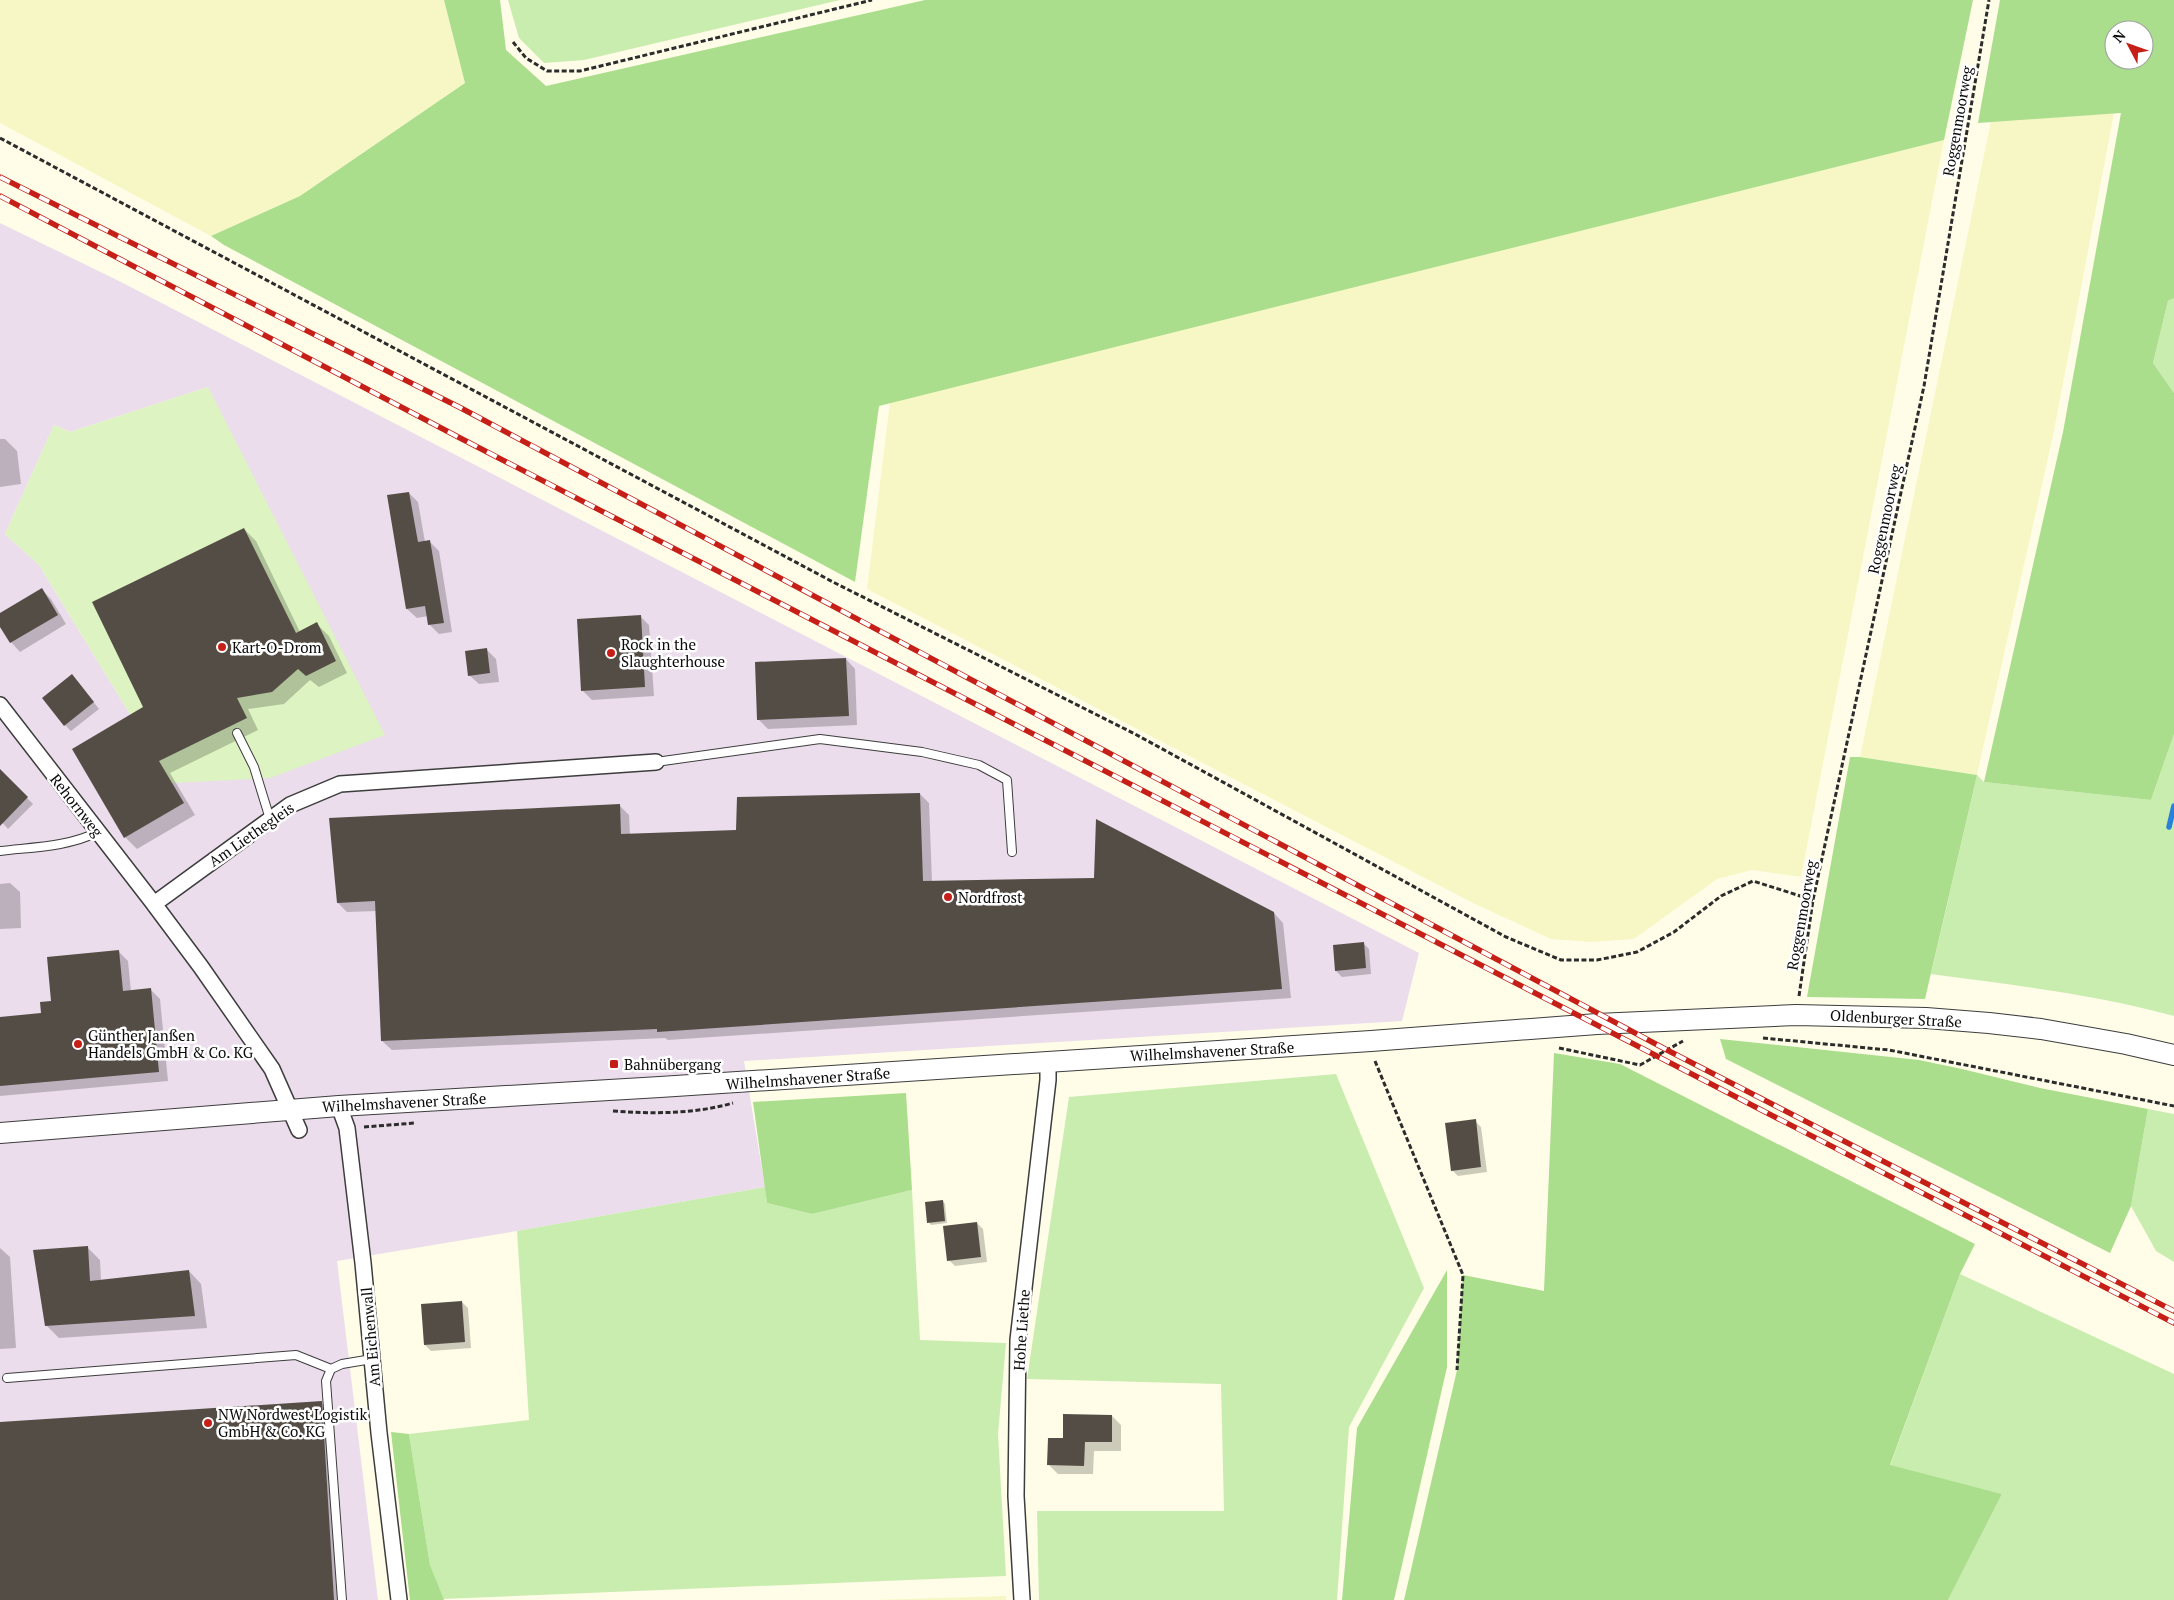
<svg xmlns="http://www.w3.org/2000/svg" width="2174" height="1600" font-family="'PT Serif',serif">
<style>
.industrial{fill:#ebddeb;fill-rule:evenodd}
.farmland{fill:#f7f7c6}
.green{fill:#c9ecaf}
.forest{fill:#aade8d;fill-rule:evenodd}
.pitch{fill:#ddf3c1}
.shadow{fill:#0003}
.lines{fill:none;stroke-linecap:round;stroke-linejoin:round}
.stream{stroke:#2882d9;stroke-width:5.5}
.building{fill:#544d46}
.service-casing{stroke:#3d3d3d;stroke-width:10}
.minor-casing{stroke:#3d3d3d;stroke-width:18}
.tertiary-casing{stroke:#3d3d3d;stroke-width:22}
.path{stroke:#2c2c2c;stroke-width:3;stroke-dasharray:5 2.5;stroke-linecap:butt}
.service{stroke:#fff;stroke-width:8}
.minor{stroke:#fff;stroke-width:15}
.tertiary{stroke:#fff;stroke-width:20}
.rail-casing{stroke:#c51f18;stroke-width:5.5}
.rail{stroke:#fff;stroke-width:4;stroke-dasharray:11;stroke-linecap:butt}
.poi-dot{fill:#c51f18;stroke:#fff;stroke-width:2}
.labels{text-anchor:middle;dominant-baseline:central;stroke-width:5;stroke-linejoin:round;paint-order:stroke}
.street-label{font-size:15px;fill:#0a0a0a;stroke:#fff}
.poi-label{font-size:15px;fill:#0a0a0a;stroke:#fff;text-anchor:start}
</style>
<rect width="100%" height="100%" fill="#fffde8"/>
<path class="industrial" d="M0 223 119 281 1419 953 1402 1021 744 1061 765 1187 517 1231 337 1261 378 1600H0ZM208 387 172 783 39 565 5 534 54 425 70 432Z"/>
<path class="farmland" d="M0 0H444L465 83 300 196 211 236 0 123Z
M2114 113 2054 431 1977 775 1860 757 1991 121Z
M1944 140 1801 877 1752 870 1717 879 1634 939 1591 942 1551 939 1475 904 867 589 890 402Z
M1006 1596V1600H870Z"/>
<path class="green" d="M508 0H840L584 60 544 63 519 38Z
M2174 298V393L2153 363 2168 301Z
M2174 734V1016C2095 994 2012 985 1931 974L1977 775 1984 782 2151 800Z
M1336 1074 1424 1288 1349 1427 1337 1600H1039L1037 1511H1224L1221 1384 1027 1379 1069 1097Z
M2148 1109 2174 1114V1262L2156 1251 2131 1206Z
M765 1187 767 1203 812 1214 912 1190 920 1340 1006 1343 998 1434 1006 1576 442 1599 430 1565 409 1434 529 1420 517 1231Z
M1960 1274 2174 1374V1600H1948L2002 1494 1890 1466Z"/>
<path class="forest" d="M444 0H500L506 50 546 86 925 0H1973L1944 140 879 406 855 582 224 245 211 236 300 196 465 83Z
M2000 0H2174V298L2168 301 2153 363 2174 393V734L2151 800 1984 782 2063 432 2121 113 1978 123ZM2114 30H2144V60H2114Z
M1850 757H1860L1977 775 1925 999 1807 997Z
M1720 1039 1919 1060 1962 1069 2040 1088 2148 1109 2131 1206 2110 1253 1726 1059Z
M1554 1053 1620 1064 1975 1244 1960 1274 1890 1465 2002 1494 1948 1600H1404L1457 1370 1463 1275 1544 1291Z
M906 1093 912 1190 812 1214 767 1203 753 1102Z
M1447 1270V1367L1394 1600H1342L1357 1428Z
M391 1432 409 1434 430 1565 444 1600H410Z"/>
<path class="pitch" d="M208 387 385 735 270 778 172 783 39 565 5 534 54 425 70 432Z"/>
<path class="shadow" d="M0 439H5L17 451 21 484 0 487Z
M409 493 418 502 425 542 429 541 439 551 452 632 439 634 430 625 428 616 417 618 407 609 389 496Z
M244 529 256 541 300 632 317 624 329 636 347 673 319 687 310 680 284 704 248 709 258 730 170 773 195 815 137 849 125 837 74 750 144 708Z
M42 590 51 599 66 624 20 652 11 642 0 624V614Z
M640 616 649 625 654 696 592 700 583 691Z
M487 650 496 659 499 682 479 684 469 675Z
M846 659 855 669 857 725 768 729 759 720Z
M78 682 99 709 71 731 65 725Z
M2 773 33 804 8 829 0 820V775Z
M920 794 929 803 932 882 1096 879 1274 913 1283 923 1291 998 668 1040 665 1038 392 1050 382 1041 377 911 347 912 338 903 620 806 629 815 630 835 738 831Z
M10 883 20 892 21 928 0 929V884Z
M1363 943 1369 949 1371 974 1342 977 1336 971Z
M119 952 128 961 131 992 151 990 160 999 168 1081 0 1096V1018L42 1014 53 1003Z
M1475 1121 1481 1127 1487 1172 1458 1176 1452 1170Z
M943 1201 945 1204 947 1223 931 1225 929 1222Z
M977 1223 983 1229 987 1262 955 1266 949 1260Z
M87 1247 100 1260 101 1281 189 1271 201 1284 207 1328 59 1338 46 1325Z
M0 1248 10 1257 16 1348 0 1349Z
M462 1302 468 1308 471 1348 431 1351 425 1345Z
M321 1403 331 1412 342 1600H0V1423Z
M1112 1416 1121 1425V1451H1094L1093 1474H1058L1048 1464 1064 1439Z"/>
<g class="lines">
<path class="stream" d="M2169 827 2174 806"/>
</g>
<path class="building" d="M409 492 418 542 430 540 444 623 428 625 425 606 406 609 387 495Z
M244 528 296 633 317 622 336 661 306 676 298 669 272 692 237 698 247 718 159 761 184 803 124 838 72 749 143 707 92 602Z
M42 588 58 615 10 643 0 627V613Z
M641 615 645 687 581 691 577 619Z
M487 648 490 673 468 676 465 651Z
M846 658 849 716 757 720 755 662Z
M72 674 94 702 64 726 42 698Z
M0 769 28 797 0 826Z
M920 793 923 881 1094 878 1096 819 1274 912 1282 989 657 1032V1029L381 1041 375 901 337 903 329 818 620 804 621 834 736 830 737 797Z
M1364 942 1366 968 1335 971 1333 945Z
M119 950 123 991 151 988 159 1072 0 1086V1017L41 1013 40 1002 51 1001 47 957Z
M1476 1119 1481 1167 1451 1171 1445 1123Z
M943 1200 945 1221 927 1223 925 1202Z
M977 1222 981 1257 947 1261 943 1226Z
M88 1246 90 1281 189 1270 195 1316 45 1326 33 1250Z
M462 1301 465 1342 424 1345 421 1304Z
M322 1401 334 1600H0V1422Z
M1063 1414 1112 1415V1442H1085L1084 1466 1047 1465 1048 1438H1063Z"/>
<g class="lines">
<defs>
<path id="service" d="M237 733 254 767 270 819
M656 762 820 739 922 752 979 765 1007 780 1012 852
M0 851C34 847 67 847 98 832
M7 1378 296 1355 331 1369
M342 1600 326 1381 331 1369 342 1364 372 1359"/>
<path id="minor" d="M0 705 154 904
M339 1106 347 1128 363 1263 379 1433 399 1600
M299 1130 272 1069 201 967 154 904 290 805 340 784 656 762
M1022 1600 1016 1496 1018 1340 1048 1080V1061"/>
<path id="tertiary" d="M0 1133 339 1106 660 1087 1371 1041 1597 1024 1796 1015 1926 1018 1989 1023 2041 1029 2126 1044 2174 1055"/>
</defs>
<use href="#service" class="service-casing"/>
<use href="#minor" class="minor-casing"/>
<use href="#tertiary" class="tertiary-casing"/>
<path class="path" d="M513 42 526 58 547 71H580L872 0
M0 138 833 582 1135 734 1506 937 1561 960H1597L1637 952 1674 932 1721 896 1753 881 1813 900
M1799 996 1813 900 1924 386 1989 0
M1763 1038 1889 1050 2174 1106
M1559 1048 1640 1065 1683 1041
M1375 1061 1463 1275 1457 1370
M613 1111C654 1114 694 1114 733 1103
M364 1127 415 1123"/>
<use href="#service" class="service"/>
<use href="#minor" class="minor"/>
<use href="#tertiary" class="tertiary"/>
<defs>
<path id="rail" d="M0 177 459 407 1667 1050 2174 1311
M0 196 462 439 2174 1323"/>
</defs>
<use href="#rail" class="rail-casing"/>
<use href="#rail" class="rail"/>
</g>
<g class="poi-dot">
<circle cx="222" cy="647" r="5"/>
<circle cx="611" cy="653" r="5"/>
<circle cx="948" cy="897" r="5"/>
<circle cx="78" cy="1044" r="5"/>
<rect x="609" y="1059" width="10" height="10" rx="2.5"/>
<circle cx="208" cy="1423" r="5"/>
</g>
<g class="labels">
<g class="street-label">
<text transform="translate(1957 121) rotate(-80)">Roggenmoorweg</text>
<text transform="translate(1884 519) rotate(-78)">Roggenmoorweg</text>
<text transform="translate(77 805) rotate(52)">Rehornweg</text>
<text transform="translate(251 834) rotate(-35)">Am Liethegleis</text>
<text transform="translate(1801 915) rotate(-80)">Roggenmoorweg</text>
<text transform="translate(1896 1018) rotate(3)">Oldenburger Straße</text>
<text transform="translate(1212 1051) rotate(-3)">Wilhelmshavener Straße</text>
<text transform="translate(808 1078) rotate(-4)">Wilhelmshavener Straße</text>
<text transform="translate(404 1102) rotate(-3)">Wilhelmshavener Straße</text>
<text transform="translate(1021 1330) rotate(-86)">Hohe Liethe</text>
<text transform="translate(370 1337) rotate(-95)">Am Eichenwall</text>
</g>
<g class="poi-label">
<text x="621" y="644">Rock in the<tspan x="621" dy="17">Slaughterhouse</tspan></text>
<text x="232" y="647">Kart-O-Drom</text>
<text x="958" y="897">Nordfrost</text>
<text x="88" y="1035">Günther Janßen<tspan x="88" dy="17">Handels GmbH &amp; Co. KG</tspan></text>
<text x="624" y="1064">Bahnübergang</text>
<text x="218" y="1414">NW Nordwest Logistik<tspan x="218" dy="17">GmbH &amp; Co. KG</tspan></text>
</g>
</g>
<g transform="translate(2129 45) rotate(311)"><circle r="24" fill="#ffffff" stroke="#9d9d9d"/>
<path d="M0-4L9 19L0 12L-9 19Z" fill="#c51f18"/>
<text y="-8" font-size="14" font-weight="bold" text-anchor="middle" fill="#0a0a0a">N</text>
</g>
</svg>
